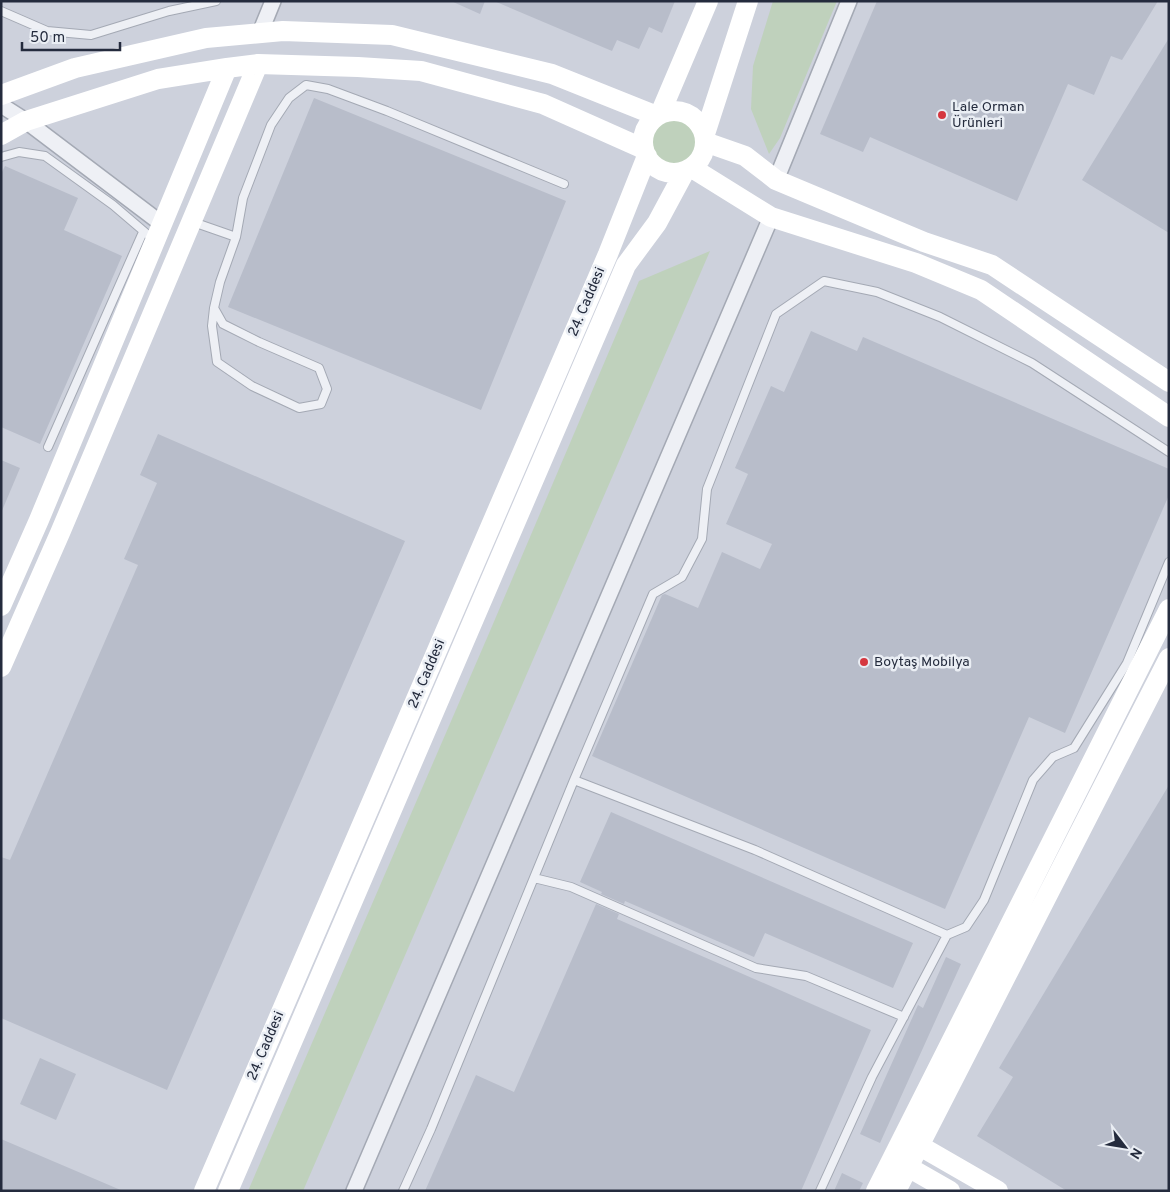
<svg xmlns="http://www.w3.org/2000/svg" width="1170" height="1192" font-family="Overpass,sans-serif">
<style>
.built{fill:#cdd1dc}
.green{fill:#bfd1bc}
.building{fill:#b8bdca}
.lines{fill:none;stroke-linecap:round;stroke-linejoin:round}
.lane-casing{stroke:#a4a9b4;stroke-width:10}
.street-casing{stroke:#a4a9b4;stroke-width:18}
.lane{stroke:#eef0f5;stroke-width:8}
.street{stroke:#eef0f5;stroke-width:15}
.secondary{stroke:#fff;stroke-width:20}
.poi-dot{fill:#d5373f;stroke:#eaeef4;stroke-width:2}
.labels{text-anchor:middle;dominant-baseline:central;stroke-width:5;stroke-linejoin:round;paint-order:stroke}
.poi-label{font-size:14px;fill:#242b3d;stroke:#eaeef4;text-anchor:start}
.street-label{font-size:14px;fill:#242b3d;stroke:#eaeef4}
</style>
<rect width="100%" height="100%" fill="#dbdfe7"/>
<path class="built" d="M1 1H1169V1191H1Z"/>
<path class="green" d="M773 1H837L780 138 769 154 751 109 753 66Z
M652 142a22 22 0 1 1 44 0a22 22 0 1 1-44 0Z
M710 251 303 1191H248L490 631 639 281Z"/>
<path class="building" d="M451 1H485L480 14Z
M494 1H675L662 33 649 27 639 49 617 40 612 51Z
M877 1H1158L1122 60 1111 56 1094 95 1068 84 1017 201 870 137 863 152 820 134Z
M1169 38V233L1082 180Z
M314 98 566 201 481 410 228 307Z
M5 166 78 198 64 230 122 256 40 444 1 427V174Z
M811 331 857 351 863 337 1169 469V495L1065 733 1029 717 945 909 592 756 662 595 665 594 698 608 722 552 760 569 772 544 726 524 748 474 735 468 771 386 784 392Z
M158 434 405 541 167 1090 1 1018V857L10 860 138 565 124 559 157 483 140 475Z
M1 460 20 468 1 513Z
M1169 785V1191H1067L977 1136 1013 1077 999 1068Z
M611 812 913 943 893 988 765 933 754 957 625 901 624 904 601 894 602 892 580 882Z
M596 904 619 914 617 919 871 1030 801 1191H425L476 1075 514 1092Z
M946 957 961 964 880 1143 860 1134 918 1005 923 1008Z
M40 1058 76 1074 56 1120 20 1104Z
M1 1139 123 1191H1Z
M842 1173 863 1183 859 1191H834Z"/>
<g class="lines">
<defs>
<path id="lane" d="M1 11 47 31 91 35 169 11 216 1
M1 157 19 152 45 156 113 205 147 234
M193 222 236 237
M214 308 212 326 217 362 252 386 299 408 321 404 327 389 319 368 259 342 223 324 214 308 220 282 236 237 243 198 271 125 289 98 306 85 328 89 387 111 564 184
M48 447 143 232
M574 780 755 850 947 935
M534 878 571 887 756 968 806 976 904 1017
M403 1191 431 1129 574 780 653 594 682 577 702 539 707 489 776 314 824 281 877 292 940 317 1032 363 1169 452
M820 1191 872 1077 947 935 966 927 984 900 1033 780 1053 757 1074 748 1127 663 1169 562"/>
<path id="street" d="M260 33 273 1
M1 105 26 121 162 224
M776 180 849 1
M354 1191 771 217"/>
</defs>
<use href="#lane" class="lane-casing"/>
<use href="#street" class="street-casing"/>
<use href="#lane" class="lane"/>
<use href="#street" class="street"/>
<path class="secondary" d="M1 95 75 68 206 38 283 31 392 35 552 74 657 116
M643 142a31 31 0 1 1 62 0a31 31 0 1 1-62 0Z
M660 114 708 1
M705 134 748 1
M1 135 26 121 158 79 227 68 258 64 358 67 421 71 543 104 644 149
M705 142 745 156 776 180 924 242 992 265 1169 382
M692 168 771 217 916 263 981 290 1169 417
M1 606 39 520 227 68
M1 667 60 533 258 64
M204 1191 608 254 647 156
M228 1191 626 265 657 223 685 171
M876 1191 1169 609
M896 1191 1169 658
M950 1191 908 1167 897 1149 920 1146 998 1191"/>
</g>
<g class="poi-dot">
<circle cx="942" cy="115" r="5"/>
<circle cx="864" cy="662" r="5"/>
</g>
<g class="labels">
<g class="poi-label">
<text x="952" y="107">Lale Orman<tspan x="952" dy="16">Ürünleri</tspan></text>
<text x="874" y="662">Boytaş Mobilya</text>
</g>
<g class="street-label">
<text transform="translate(587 302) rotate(-67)">24. Caddesi</text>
<text transform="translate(427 674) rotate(-67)">24. Caddesi</text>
<text transform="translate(266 1046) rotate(-67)">24. Caddesi</text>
</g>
</g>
<rect width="1170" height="1192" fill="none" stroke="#242b3d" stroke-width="5"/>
<g transform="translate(1125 1147) rotate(121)" stroke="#eaeef4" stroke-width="4" paint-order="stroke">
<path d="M0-4L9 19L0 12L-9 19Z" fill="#242b3d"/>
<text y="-8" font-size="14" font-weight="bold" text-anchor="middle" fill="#242b3d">N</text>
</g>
<path d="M22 42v8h98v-8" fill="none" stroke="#242b3d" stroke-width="2.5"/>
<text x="30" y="42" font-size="15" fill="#242b3d" stroke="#eaeef4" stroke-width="4" paint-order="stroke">50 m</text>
</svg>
